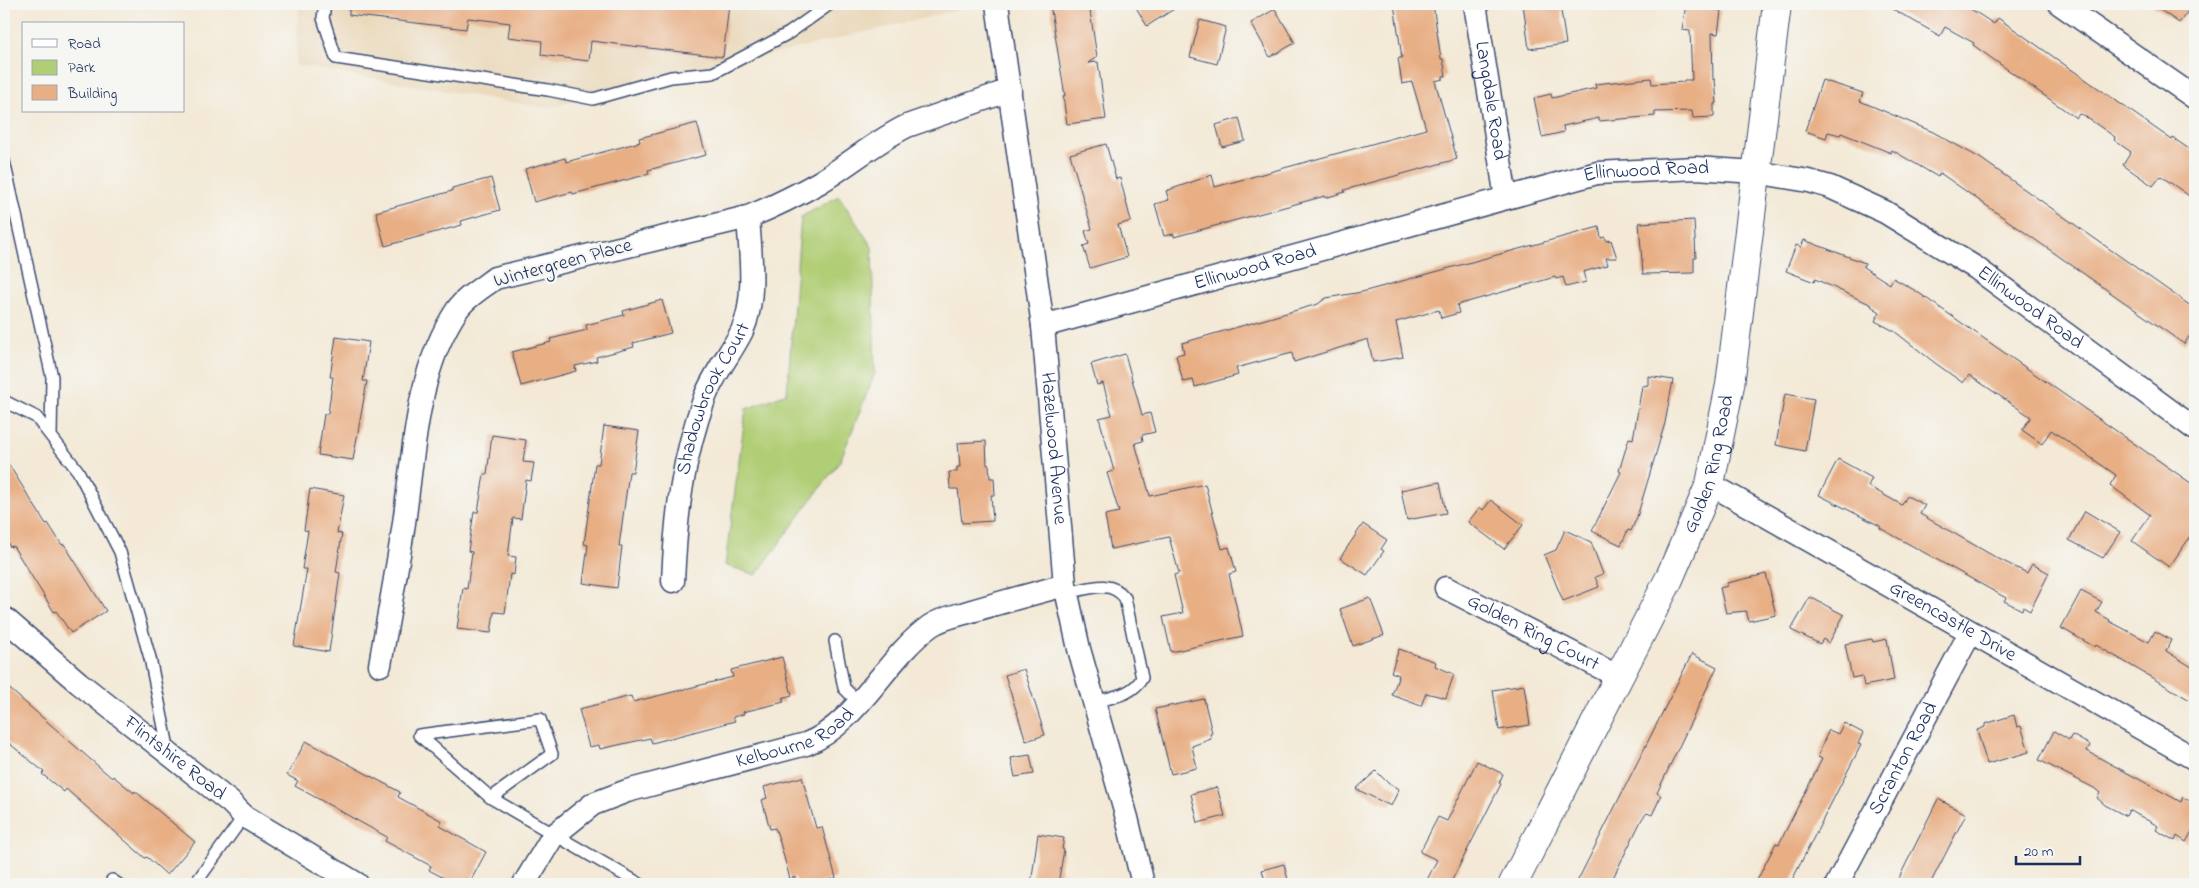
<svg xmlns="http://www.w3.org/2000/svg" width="2199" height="888" font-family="'Indie Flower',sans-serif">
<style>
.built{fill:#ead8ba}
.green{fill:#b0ce75;stroke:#667e6a}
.building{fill:#e8af85}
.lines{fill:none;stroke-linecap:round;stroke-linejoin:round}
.lane-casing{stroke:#3b4b70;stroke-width:14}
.street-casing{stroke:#3b4b70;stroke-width:25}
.secondary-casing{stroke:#3b4b70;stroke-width:30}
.lane{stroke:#fff;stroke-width:11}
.street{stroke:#fff;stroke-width:22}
.secondary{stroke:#fff;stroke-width:28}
.labels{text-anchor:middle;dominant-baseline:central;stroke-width:5;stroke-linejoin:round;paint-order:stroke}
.street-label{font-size:20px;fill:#1b2f5e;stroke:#f6f6f2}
</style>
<rect width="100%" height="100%" fill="#f6f6f2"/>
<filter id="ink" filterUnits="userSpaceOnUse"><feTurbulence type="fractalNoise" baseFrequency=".02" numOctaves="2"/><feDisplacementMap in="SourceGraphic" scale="10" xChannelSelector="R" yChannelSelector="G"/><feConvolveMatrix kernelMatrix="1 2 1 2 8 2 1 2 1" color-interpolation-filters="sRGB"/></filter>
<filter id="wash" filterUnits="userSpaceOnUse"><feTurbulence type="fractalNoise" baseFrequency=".0096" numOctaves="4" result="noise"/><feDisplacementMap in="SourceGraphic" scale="20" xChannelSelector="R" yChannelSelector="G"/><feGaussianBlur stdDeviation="1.12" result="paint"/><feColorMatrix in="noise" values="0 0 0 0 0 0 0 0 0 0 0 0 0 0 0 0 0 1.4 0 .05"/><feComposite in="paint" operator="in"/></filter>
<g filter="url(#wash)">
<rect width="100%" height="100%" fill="#f3e9d6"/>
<path class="built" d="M299 4H970L971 7 546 108 295 65Z"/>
<path class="green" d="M839 196 872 247 875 373 840 461 756 575 725 565 746 409 787 393 801 217Z"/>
<g id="blocks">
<path class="building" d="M349 4H729L723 57 591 41 589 61 541 55 542 41 508 37 510 23 468 18 466 29 349 15Z
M1050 4H1089L1097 57 1088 63 1098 62 1106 119 1067 124 1063 96H1065Z
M1134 4H1182L1147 26Z
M1394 4H1433L1441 59H1443L1446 76H1443V79L1435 81 1457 159 1344 190 1345 192 1325 198V196L1174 237V234L1164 236 1155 204 1169 200 1166 191 1212 175 1215 187 1426 129 1412 82 1402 84 1398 58H1402Z
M1523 4H1560L1566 44 1529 49Z
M1686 4 1714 5 1713 9 1721 11 1718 34 1712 33 1713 80 1715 79 1717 103 1714 104V117L1693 118 1692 111 1655 112V116L1599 121V118L1563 126 1564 132 1542 137 1534 98 1551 94 1552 98 1596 88 1595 84 1651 78 1652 84 1684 82V80H1692L1690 31 1682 30Z
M1884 4H1963L1994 24 1998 18 2172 140 2173 138 2195 153V200L2161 176 2153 186 2123 165 2131 152 2114 140 2115 137 2083 115 2079 114 2076 118 1973 45 1974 43 1945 27 1940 36Z
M2152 4H2193L2179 23Z
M1275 9 1295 43 1270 57 1251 23Z
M1200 20 1226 27 1217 64 1190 57Z
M1822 80 1863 93 1860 101 1933 132 1980 158 2195 309V328L2184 344 1940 173 1938 177 1892 150 1891 153 1841 133 1840 135 1828 132 1826 138 1805 131Z
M1239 118 1245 141 1222 147 1216 125Z
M697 123 706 155 648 170 649 174 573 194 572 192 534 202 525 169 565 158 566 162 640 142 639 138Z
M1106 144 1116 179 1120 178 1131 221 1118 225 1127 257 1090 268 1083 246 1089 244 1085 231 1092 229 1070 154Z
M491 178 500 210 461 221 462 225 385 246 376 212 452 191V188Z
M1694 220 1696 258H1694V273L1643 274 1639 223Z
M1599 227 1601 238 1605 237 1606 241 1611 240 1617 258H1606L1608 265 1583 272 1586 282 1566 287 1563 277 1556 279 1555 277 1457 305 1459 313 1441 318 1439 310 1396 322 1403 357 1373 362 1368 339 1294 362 1292 353 1236 368 1238 375 1195 387 1193 380 1183 382 1176 355 1184 353 1182 343 1318 304 1326 298 1362 292Z
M1804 240 1865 263 1863 267 1890 284 1893 278 1916 291 2195 486V530L2169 567 2132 541 2150 515 2110 485 2116 475 2051 430 2042 444 2022 430 2031 417 1969 375 1963 383 1935 363 1894 331 1875 321 1880 312 1871 306 1872 305 1815 279 1814 282 1786 271 1796 245 1801 247Z
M662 300 671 333 633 343 634 347 596 357 597 361 575 366 576 371 521 386 512 352 551 342 550 339 587 330 586 325 624 315 623 311Z
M336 337 369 342 363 381H367L353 460 318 455 324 414H328L333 377H330Z
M1125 354 1142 415 1150 413 1155 432 1142 435 1143 441 1135 443 1150 496 1205 484 1222 549 1229 547 1236 572 1229 574 1243 636 1171 652 1163 617 1183 613 1174 575 1179 573 1169 537 1111 549 1105 515 1119 512 1107 473 1114 471 1099 418 1112 415 1103 383 1097 385 1091 364Z
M1648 376 1673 380 1665 423 1637 517 1631 531 1628 530 1621 545 1592 531 1621 472 1619 471 1629 438 1633 439 1642 386 1648 385Z
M1785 394 1814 399 1805 451 1776 445Z
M604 426 639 431 633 472H629L619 546H622L617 588 583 583 588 545 584 544 595 464H599Z
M492 435 526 440 523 462 534 463 531 481 526 480 521 519 513 518 508 556 516 557 514 575 510 574 505 613 494 612 491 633 457 629 463 588 467 589 472 552 468 551 474 512H478L484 474H487Z
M986 441 987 465H989L990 478H994L995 495H991L993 521 962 523 958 489H950L949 472H957V467H960L958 443Z
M4 457 46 524 48 523 62 545 64 544 106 611 71 633 56 611 54 612 13 546 10 547 4 537Z
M1838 459 1872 478 1868 486 1902 505 1907 496 1925 505 1920 514 1997 558 2027 573 2032 564 2049 573 2030 611 2023 607 2022 610 2004 601 2006 598 1880 528V526L1819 495Z
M1440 482 1446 513 1407 520 1401 490Z
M310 489 344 495 337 533 342 534 336 572 340 573 329 652 294 646 307 569H302L308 531 304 530Z
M1491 500 1523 525 1504 549 1468 522 1480 507 1483 510Z
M2085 511 2120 532 2103 558 2069 540Z
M1363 524 1387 540 1381 549 1384 551 1367 575 1340 558Z
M1565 530 1591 542 1603 574 1595 577 1599 587 1563 601 1544 555 1556 550Z
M1766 574 1776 615 1749 621 1746 611 1726 613 1720 588 1727 586V583Z
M2081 591 2102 602 2096 612 2110 620 2109 621 2149 642 2155 631 2171 640 2166 651 2195 669V703L2096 645 2095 647 2061 628Z
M1810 597 1844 615 1829 643 1823 639 1820 644 1791 630Z
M1370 598 1384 635 1353 646 1340 609Z
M1872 639 1873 642 1887 639 1894 680 1864 686 1862 676 1852 678 1845 644Z
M1399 649 1436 662 1435 666 1454 674 1446 698 1426 693 1421 706 1392 695 1399 675 1391 672Z
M1692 654 1717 667 1657 793 1661 796 1652 815 1647 813 1642 819 1610 884H1576Z
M782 657 792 695 782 698 784 702 743 712 744 714 733 717 735 721 652 743 650 738 600 749 599 745 589 747 579 709 631 696 633 702 733 677 731 670Z
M1024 669 1045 735 1026 741 1005 675Z
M4 684 90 759 112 778 113 776 134 793 135 791 195 842 167 875 147 857 145 858 66 789 64 792 42 774 44 772 4 739Z
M1524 685 1530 725 1499 730 1493 690Z
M1204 699 1212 733 1210 734 1211 739 1192 746 1197 768 1171 774 1155 709Z
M2014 715 2017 727 2021 726 2029 752 1987 764 1977 730 1985 727V724Z
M1844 723 1863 733 1858 744 1861 745 1790 884H1755L1776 843 1779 844 1822 759 1818 757 1821 750 1820 749 1829 730 1838 734Z
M2054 731 2069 740 2072 735 2090 745 2087 751 2181 802 2183 797 2195 804V826L2186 842 2177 836 2175 841 2156 830 2158 826 2129 810 2126 816 2105 805 2097 798 2100 793 2094 788 2039 760Z
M306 741 400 792 398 797 442 821 440 826 486 852 469 884H455L429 870 431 866 385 841 387 837 295 786 298 781 287 775Z
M1030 755 1034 774 1015 777 1011 758Z
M1477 761 1503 774 1499 783 1501 784 1450 884H1425L1437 860 1420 852 1438 817 1447 821Z
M1376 771 1389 784 1399 789 1391 806 1356 789Z
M802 777 816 828 822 827 836 878 814 884H797L795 877 790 879 779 839 775 828 770 829 762 800 767 798 764 787Z
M1217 787 1225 816 1198 823 1191 794Z
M1938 799 1966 814 1930 884H1896Z
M1038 834 1064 838 1062 849 1064 850 1058 884H1031Z
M1284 864 1289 884H1266L1262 870Z"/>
</g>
</g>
<g filter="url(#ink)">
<use href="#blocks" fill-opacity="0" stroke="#3b4b70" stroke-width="1"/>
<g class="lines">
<defs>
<path id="lane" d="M325 4 323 18 336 58 548 90 593 99 671 77 713 73 789 33 830 4
M4 161 52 377 51 436
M4 401 36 417 78 471 120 552 150 658 169 752
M1067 593C1088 589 1110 578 1125 598L1142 678C1133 695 1112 697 1094 702
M835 641 844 688 858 702
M491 798 552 754 540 719 419 735 491 798 640 884
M112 880 118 884
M195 884 244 816"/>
<g id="street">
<path id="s1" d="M997 4 1043 326 1065 585 1079 649 1127 818 1143 884"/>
<path id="s2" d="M1475 4 1506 198"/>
<path d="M2060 4 2195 98"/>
<path id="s3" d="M1043 326 1597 173 1696 168 1755 172 1809 181 1830 187 1885 212 1976 268 2195 429"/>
<path id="s4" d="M1710 484 2195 759"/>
<path id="s5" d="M673 581C676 516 682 459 705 397 714 374 731 353 742 331 757 299 750 251 748 217"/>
<path id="s6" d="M1446 588 1619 677"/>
<path id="s7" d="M4 618 79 683 230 802 244 816 357 884"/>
<path d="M380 665C388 618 397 570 404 523 414 452 416 371 457 310 466 297 482 288 495 278L748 217C773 207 797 195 820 182 850 164 876 141 907 126L1010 90"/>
<path id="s8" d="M524 884 553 836 593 804 627 791 806 744C856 725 886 658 930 626 940 619 954 616 965 613 998 603 1032 594 1065 585"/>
<path id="s9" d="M1837 884 1970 633"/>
</g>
<g id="secondary">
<path id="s10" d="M1513 884 1669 579 1710 484 1730 385 1777 4"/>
</g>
</defs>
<use href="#lane" class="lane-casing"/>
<use href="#street" class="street-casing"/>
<use href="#secondary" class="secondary-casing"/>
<use href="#lane" class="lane"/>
<use href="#street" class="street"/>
<use href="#secondary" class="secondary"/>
</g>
</g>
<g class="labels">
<g class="street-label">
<text stroke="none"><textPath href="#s2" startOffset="98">Langdale Road</textPath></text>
<text stroke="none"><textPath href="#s3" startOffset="624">Ellinwood Road</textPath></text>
<text transform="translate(563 264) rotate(-15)">Wintergreen Place</text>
<text stroke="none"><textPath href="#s3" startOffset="220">Ellinwood Road</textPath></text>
<text stroke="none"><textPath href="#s3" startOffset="1044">Ellinwood Road</textPath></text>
<text stroke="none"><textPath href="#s5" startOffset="189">Shadowbrook Court</textPath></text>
<text stroke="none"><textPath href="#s1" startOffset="448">Hazelwood Avenue</textPath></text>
<text stroke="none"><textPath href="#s10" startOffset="465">Golden Ring Road</textPath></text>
<text stroke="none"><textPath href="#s4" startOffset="279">Greencastle Drive</textPath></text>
<text stroke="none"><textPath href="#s6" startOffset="98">Golden Ring Court</textPath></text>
<text stroke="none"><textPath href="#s8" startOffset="321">Kelbourne Road</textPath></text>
<text stroke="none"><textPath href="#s9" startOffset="142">Scranton Road</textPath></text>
<text stroke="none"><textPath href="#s7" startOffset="221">Flintshire Road</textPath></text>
</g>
</g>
<rect width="2199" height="888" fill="none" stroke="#f6f6f2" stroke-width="20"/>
<rect x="22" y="22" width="162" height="90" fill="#f6f6f2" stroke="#9ea6b7"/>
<rect x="32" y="39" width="25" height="8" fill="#ffffff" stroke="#9ea6b7"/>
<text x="68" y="48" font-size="15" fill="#1b2f5e">Road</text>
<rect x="32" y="60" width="25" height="15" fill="#b0ce75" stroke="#9ea6b7"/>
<text x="68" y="72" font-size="15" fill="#1b2f5e">Park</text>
<rect x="32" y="85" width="25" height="15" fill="#e8af85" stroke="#9ea6b7"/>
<text x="68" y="98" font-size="15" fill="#1b2f5e">Building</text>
<path d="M2016 856v8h64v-8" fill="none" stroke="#1b2f5e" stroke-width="2.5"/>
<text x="2024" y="856" font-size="15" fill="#1b2f5e" stroke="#f6f6f2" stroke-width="4" paint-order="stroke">20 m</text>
</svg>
